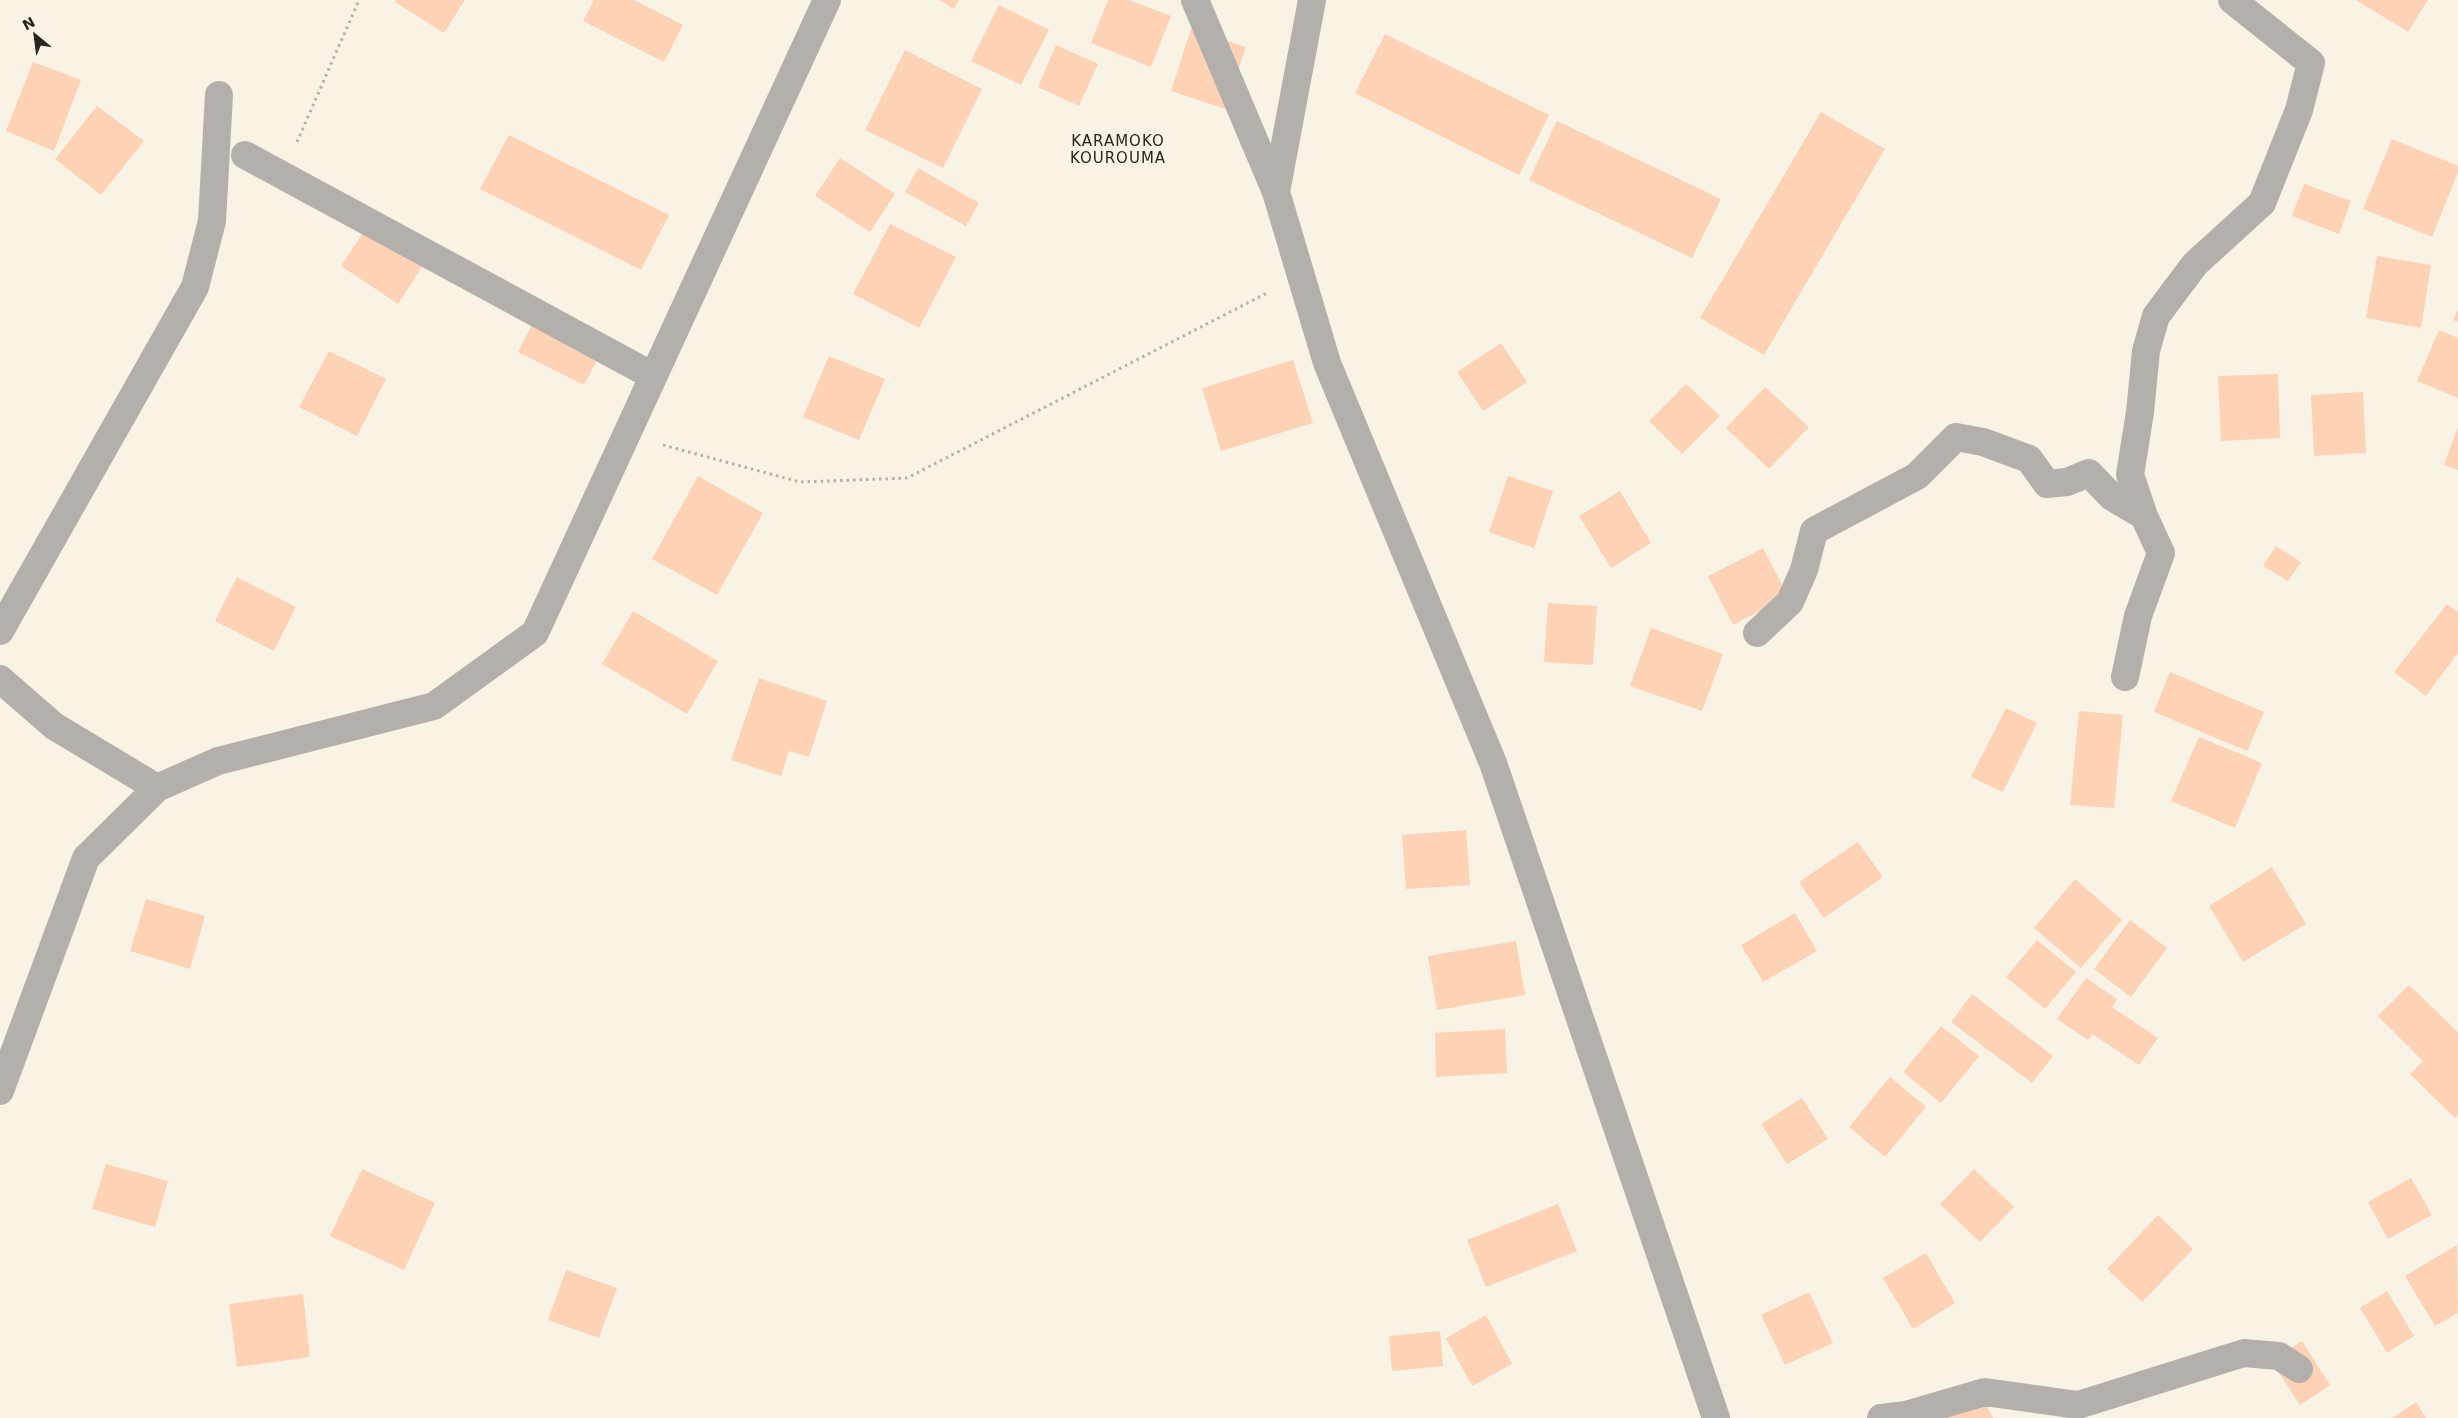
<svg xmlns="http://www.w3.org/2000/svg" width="2458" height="1418" font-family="'DejaVu Sans',sans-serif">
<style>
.building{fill:#fed2b5}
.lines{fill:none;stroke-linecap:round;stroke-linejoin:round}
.path{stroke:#b5b1a6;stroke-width:3;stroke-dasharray:2.5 4;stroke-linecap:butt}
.street{stroke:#b3b0ab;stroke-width:28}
.labels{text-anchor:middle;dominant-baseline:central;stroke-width:4.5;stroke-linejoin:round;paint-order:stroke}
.neighbourhood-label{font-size:15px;letter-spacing:1px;fill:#272520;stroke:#f8f3e5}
</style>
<rect width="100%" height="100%" fill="#f8f3e5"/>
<path class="building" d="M396 0H465L444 33 395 2Z
M594 0H634L683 25 664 62 583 21Z
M939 0H959L954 9Z
M1108 0H1129L1171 16 1151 67 1091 43Z
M2356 0H2428L2408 32Z
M999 5 1049 30 1021 85 971 61Z
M1191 29 1246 47 1225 109 1171 91Z
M1385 34 1549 115 1519 175 1355 93Z
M1056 45 1098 64 1079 106 1038 87Z
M905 50 982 89 943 168 865 130Z
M33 62 81 80 54 151 6 131Z
M97 106 144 141 101 195 55 159Z
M1821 112 1885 149 1764 355 1700 318Z
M1557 121 1721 199 1692 258 1529 180Z
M509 135 669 215 641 270 480 189Z
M2392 139 2458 166V172L2432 237 2363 209Z
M840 158 895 194 870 232 815 196Z
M918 168 979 203 966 226 905 192Z
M2304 184 2351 201 2339 234 2292 216Z
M372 219 429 256 398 304 341 266Z
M890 224 956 257 919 328 853 294Z
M2377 256 2431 265 2421 328 2366 318Z
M543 303 609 337 584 385 518 352Z
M2458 309V322L2453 320Z
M2439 330 2458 338V398L2417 381Z
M1501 343 1527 382 1483 411 1457 372Z
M329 351 386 379 357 436 299 407Z
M829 356 885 379 859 440 803 417Z
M1293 360 1313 423 1221 451 1202 388Z
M2278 374 2280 438 2221 441 2218 376Z
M1686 384 1720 416 1682 454 1649 421Z
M1765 387 1809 427 1769 469 1726 428Z
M2363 392 2366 453 2314 456 2311 395Z
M2458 427V470L2444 465Z
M698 476 763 513 717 595 652 559Z
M1508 476 1553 491 1534 548 1489 532Z
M1620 491 1651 543 1611 568 1579 516Z
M2276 546 2301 562 2288 581 2263 566Z
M1763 548 1788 596 1733 625 1708 576Z
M237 577 296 607 274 651 215 621Z
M1548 603 1597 606 1593 665 1544 662Z
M2447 604 2458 612V653L2426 696 2394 672Z
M633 611 718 661 687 714 602 664Z
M1651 628 1723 654 1702 711 1630 686Z
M2170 672 2264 712 2247 751 2154 712Z
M759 678 827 701 809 757 789 751 781 776 731 760Z
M2006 708 2037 723 2003 792 1971 777Z
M2079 711 2123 715 2114 808 2070 805Z
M2199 737 2262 763 2235 828 2171 801Z
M1466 830 1470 885 1406 889 1402 835Z
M1858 842 1883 877 1824 918 1799 882Z
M2272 867 2306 924 2243 962 2209 906Z
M2075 879 2122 920 2081 968 2034 928Z
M146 899 205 916 190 969 130 951Z
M1795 913 1817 951 1763 982 1741 945Z
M2130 920 2167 948 2131 997 2094 969Z
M2037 940 2076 972 2045 1009 2006 977Z
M1516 941 1525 995 1437 1010 1428 956Z
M2086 978 2117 999 2112 1007 2158 1038 2139 1065 2092 1034 2088 1040 2057 1019Z
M2409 985 2458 1032V1115L2455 1118 2410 1074 2423 1061 2378 1016Z
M1972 994 2053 1056 2032 1083 1951 1022Z
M1941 1026 1979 1056 1941 1103 1903 1072Z
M1505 1029 1507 1073 1436 1077 1435 1033Z
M1890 1077 1926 1107 1885 1157 1849 1127Z
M1802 1098 1828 1139 1787 1164 1761 1124Z
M106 1164 168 1181 155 1227 92 1209Z
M362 1169 435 1203 404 1270 330 1236Z
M1974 1169 2014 1207 1980 1242 1940 1204Z
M2411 1178 2432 1215 2388 1239 2368 1202Z
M1558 1204 1577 1251 1486 1287 1467 1240Z
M2158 1215 2193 1249 2142 1302 2107 1269Z
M2457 1245 2458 1313 2435 1326 2405 1276Z
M1926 1253 1955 1303 1913 1329 1883 1278Z
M566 1270 617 1288 599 1338 548 1320Z
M2387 1291 2414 1336 2387 1353 2360 1308Z
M1809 1292 1833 1343 1785 1365 1761 1315Z
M303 1294 310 1357 237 1367 229 1304Z
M1486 1315 1512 1364 1472 1386 1446 1338Z
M1440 1331 1443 1366 1392 1371 1389 1336Z
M2302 1341 2330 1385 2300 1405 2271 1361Z
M1973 1382 1993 1418H1908Z
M2416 1402 2426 1418H2392Z"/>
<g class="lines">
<path class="path" d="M297 142 359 0
M663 445 800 482 907 478 1267 293"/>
<path class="street" d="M1195 0 1276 192
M1312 0 1276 192 1327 363 1493 763 1716 1418
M245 155 653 376
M0 631 195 287 212 221 219 95
M1757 633 1790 602 1804 570 1814 531 1917 476 1956 437 1983 442 2029 459 2047 484 2067 482 2089 473 2112 497 2144 516
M2125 677 2138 616 2161 553 2144 516 2130 475 2140 412 2146 351 2156 316 2195 264 2262 203 2299 110 2311 63 2232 0
M0 679 54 726 157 788
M0 1091 86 858 157 788 218 761 434 706 535 633 827 0
M1881 1418 1906 1415 1985 1392 2078 1405 2244 1353 2279 1356 2299 1369"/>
</g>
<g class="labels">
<g class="neighbourhood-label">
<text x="1118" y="141">KARAMOKO<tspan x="1118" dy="17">KOUROUMA</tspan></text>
</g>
</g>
<g transform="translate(35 35) rotate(331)" stroke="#f8f3e5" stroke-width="4" paint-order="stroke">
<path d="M0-4L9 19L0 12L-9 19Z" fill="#272520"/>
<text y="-8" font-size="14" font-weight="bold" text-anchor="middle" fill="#272520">N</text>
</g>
</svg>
